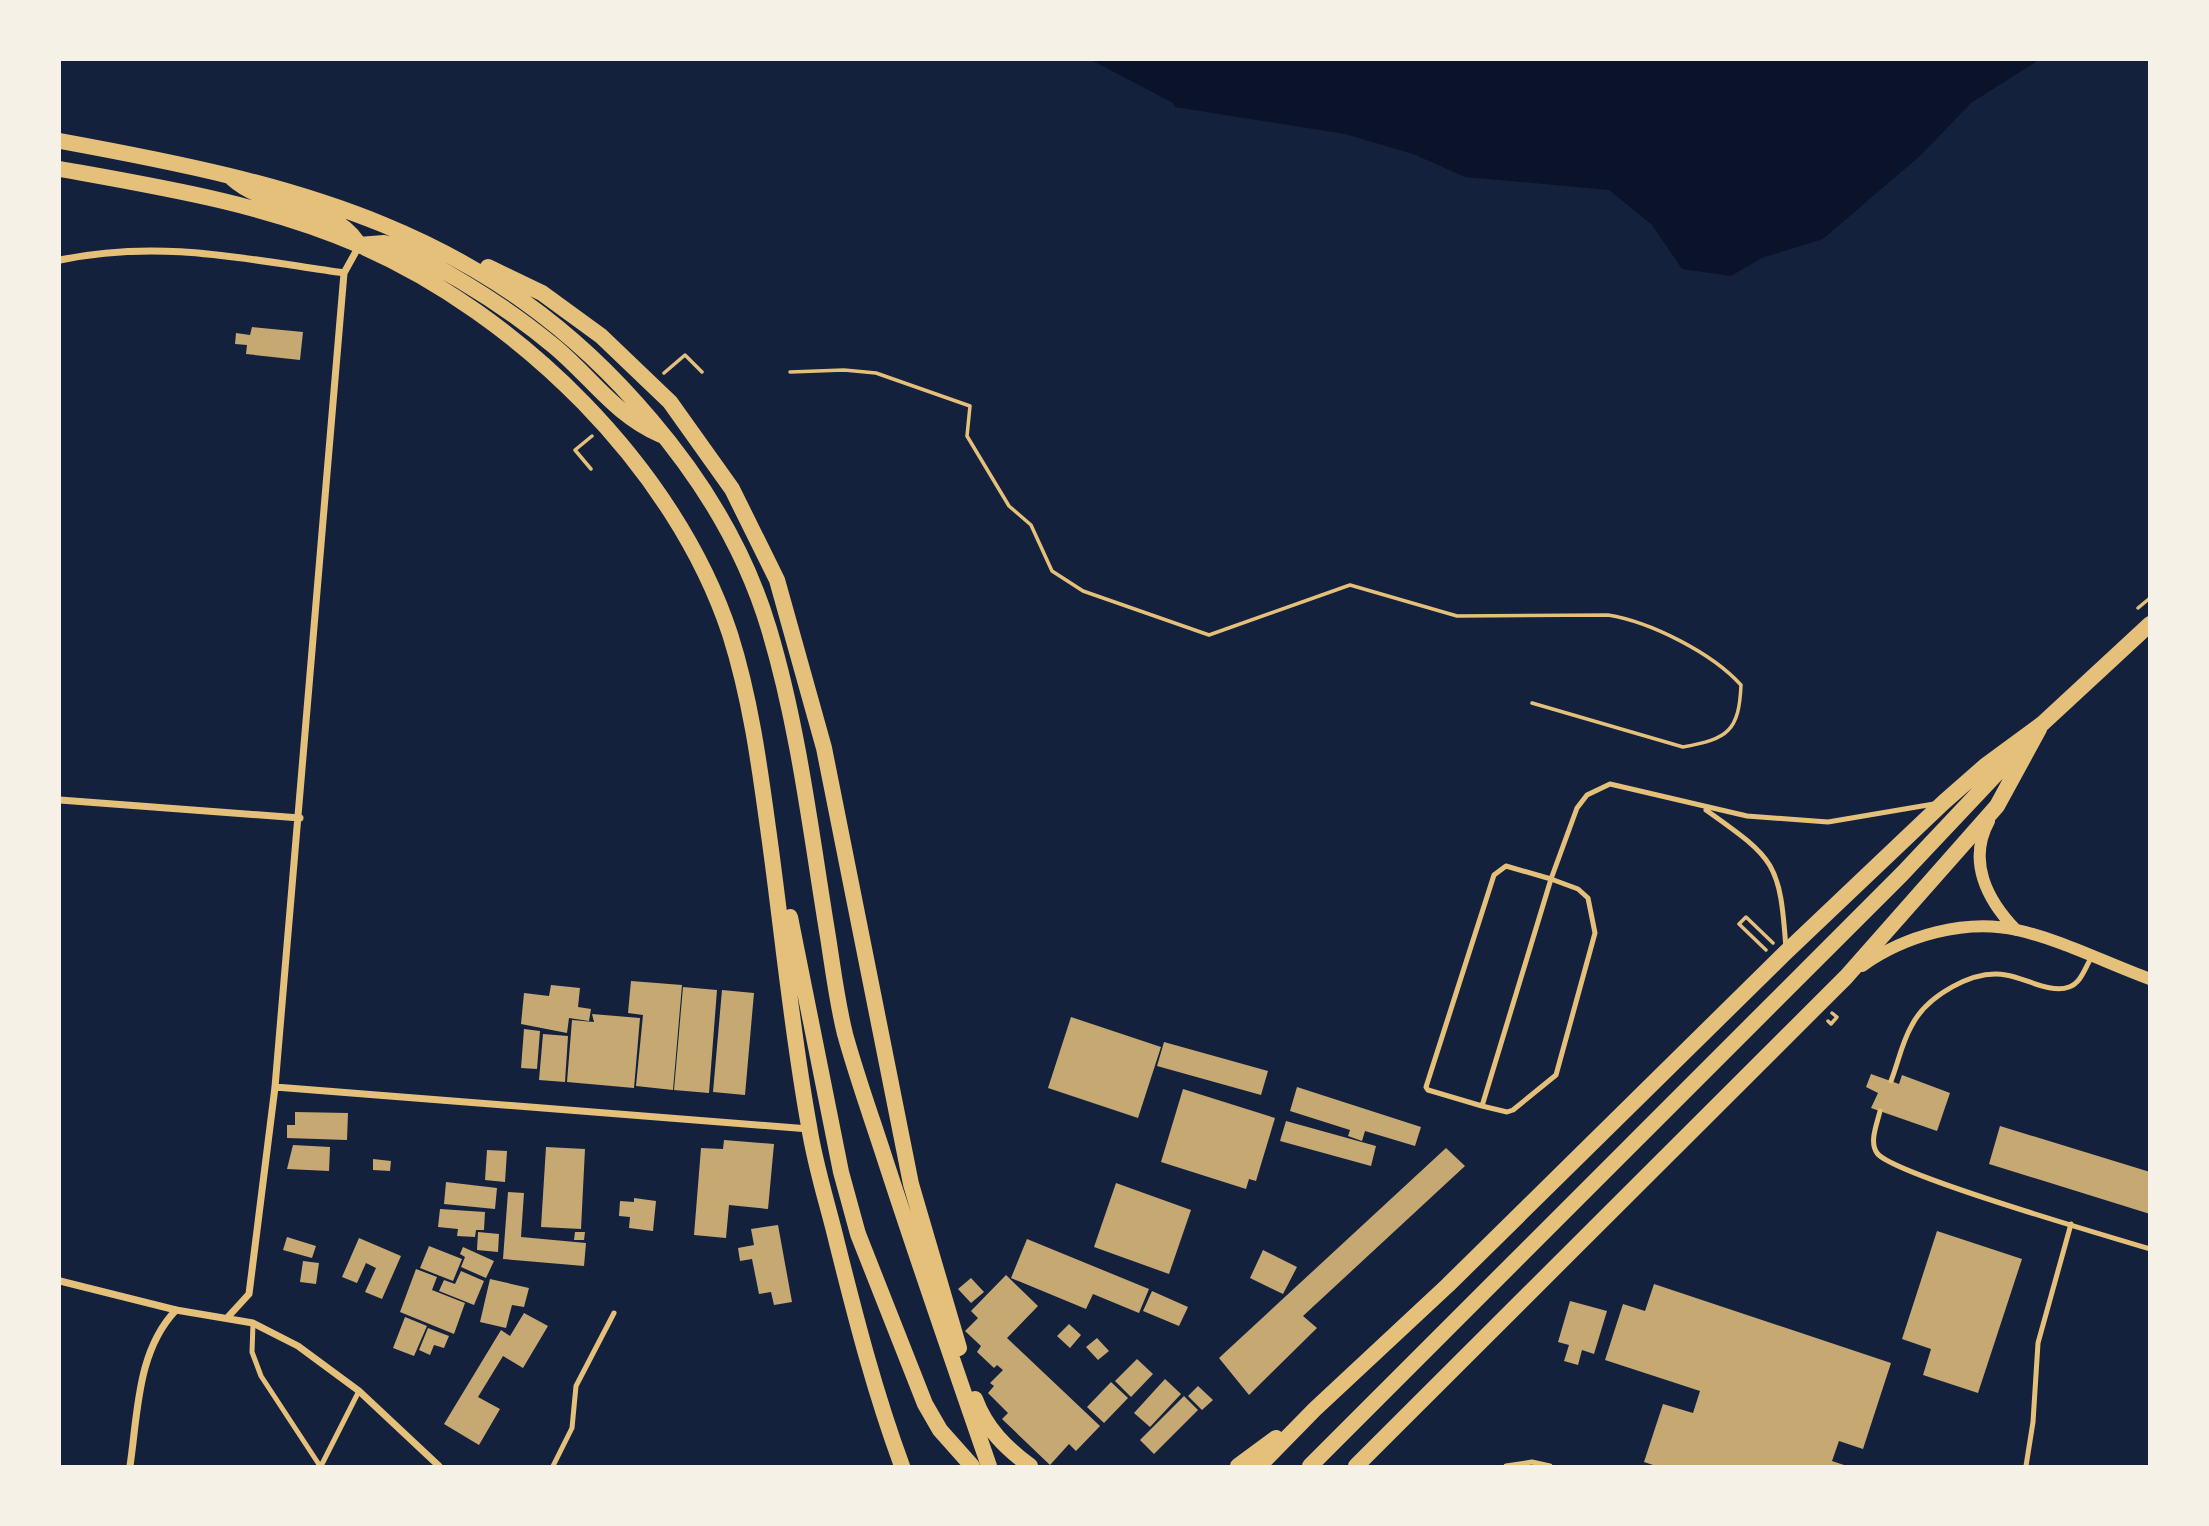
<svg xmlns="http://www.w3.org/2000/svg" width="2209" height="1526" font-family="Roboto,sans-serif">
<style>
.water{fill:#0b132b}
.building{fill:#c6a872}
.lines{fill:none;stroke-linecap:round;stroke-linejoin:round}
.path{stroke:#e5c07b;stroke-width:3.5}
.service{stroke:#e5c07b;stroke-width:5}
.minor{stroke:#e5c07b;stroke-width:7}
.tertiary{stroke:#e5c07b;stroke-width:12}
.trunk{stroke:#e5c07b;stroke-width:16}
</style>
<rect width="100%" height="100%" fill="#14213d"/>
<path class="water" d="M1091 60H2039L1971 103 1921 155 1823 239 1762 258 1731 276 1682 269 1652 225 1609 190 1465 177 1413 154 1345 134 1175 107 1173 103Z"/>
<path class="building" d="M252 327 303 332 300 360 246 354 247 345 235 344 236 333 250 335Z
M631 981 682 985 673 1090 636 1086 643 1015 628 1013Z
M551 985 580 988 578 1007 591 1009 589 1021 569 1018 567 1033 521 1024 524 993 549 996Z
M683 987 717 990 709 1093 674 1090Z
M722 990 754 993 745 1095 713 1092Z
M592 1014 640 1018 634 1088 567 1082 572 1020 594 1022Z
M1071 1017 1161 1047 1138 1118 1048 1088Z
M524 1029 540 1031 537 1069 521 1068Z
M543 1034 568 1036 565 1082 539 1080Z
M1164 1042 1268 1071 1261 1095 1157 1066Z
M1871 1074 1899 1084 1902 1075 1950 1093 1937 1131 1871 1108 1878 1093 1866 1087Z
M1297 1087 1421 1127 1415 1146 1365 1131 1362 1141 1348 1136 1350 1130 1290 1111Z
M1183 1089 1275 1118 1256 1181 1249 1179 1246 1189 1161 1162Z
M295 1112 348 1113 347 1140 287 1138V1125H295Z
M1286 1121 1376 1146 1371 1166 1280 1141Z
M2000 1126 2150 1172V1214L1989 1164Z
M724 1140 774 1144 768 1209 729 1205 726 1238 694 1235 701 1148 723 1149Z
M293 1145 330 1147 329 1171 287 1169Z
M546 1147 585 1149 581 1229 541 1227Z
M1446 1148 1465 1166 1303 1316 1317 1328 1249 1395 1219 1358Z
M487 1150 507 1151 505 1182 485 1180Z
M373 1159 391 1161 390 1171 373 1170Z
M446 1182 497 1188 495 1209 444 1204Z
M1116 1183 1191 1210 1169 1274 1094 1247Z
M508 1192 524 1193 521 1237 586 1243 584 1266 503 1259Z
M634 1198 656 1201 653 1231 629 1228 630 1217 619 1216 620 1201 634 1202Z
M440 1209 485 1212 484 1230H476L475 1237 457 1236 458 1229 438 1227Z
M778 1225 792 1302 774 1305 771 1292 759 1294 752 1259 740 1261 738 1248 754 1245 751 1229Z
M1937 1231 2022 1259 1978 1393 1923 1375 1931 1349 1902 1339Z
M478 1232 499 1234 498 1252 477 1250Z
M575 1232H585L584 1240H574Z
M287 1237 316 1246 312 1258 283 1250Z
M359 1238 401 1256 382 1299 365 1292 376 1268 366 1263 357 1283 342 1277Z
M1027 1239 1149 1289 1139 1313 1093 1294 1086 1309 1011 1278Z
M429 1246 462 1259 453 1281 420 1268Z
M463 1247 494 1261 486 1278 461 1267 465 1257 460 1254Z
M1263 1250 1297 1267 1283 1294 1250 1278Z
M303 1261 319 1263 316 1284 300 1282Z
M416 1269 437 1277 432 1290 465 1303 454 1334 400 1312Z
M461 1271 484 1281 474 1305 439 1291 444 1280 455 1284Z
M1006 1275 1038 1306 1007 1338 1100 1426 1076 1451 1069 1444 1050 1465 1002 1419 1008 1413 988 1393 994 1386 990 1383 1003 1370 997 1365 994 1368 977 1352 981 1346 965 1331 978 1318 971 1311Z
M971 1278 984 1292 971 1303 958 1289Z
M490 1279 529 1288 524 1307 512 1305 506 1328 480 1322Z
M1654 1284 1891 1363 1863 1449 1839 1441 1832 1461 1847 1466H1656L1644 1462 1663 1404 1693 1413 1700 1391 1605 1360 1623 1304 1645 1311Z
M1152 1291 1188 1307 1179 1326 1143 1311Z
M1570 1301 1607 1311 1594 1354 1582 1350 1578 1365 1564 1361 1569 1345 1558 1342Z
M524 1313 548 1326 523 1368 503 1356 478 1397 500 1409 479 1445 444 1424 501 1330 510 1336Z
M405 1317 427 1326 414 1356 393 1348Z
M1069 1324 1081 1335 1070 1348 1057 1336Z
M428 1328 449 1336 444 1348 434 1345 430 1355 419 1350Z
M1097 1338 1109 1351 1098 1360 1086 1347Z
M1137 1359 1153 1374 1131 1397 1115 1381Z
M1165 1379 1181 1394 1150 1427 1134 1413Z
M1111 1382 1128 1398 1104 1423 1087 1407Z
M1198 1386 1213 1400 1202 1410 1188 1396Z
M1184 1396 1198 1410 1154 1454 1140 1440Z"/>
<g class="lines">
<path class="path" d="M790 372 844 370 876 373 970 406 967 436 1009 506 1031 525 1052 571 1083 591 1209 635 1350 585 1457 616 1608 615C1651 622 1712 653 1741 685 1739 731 1728 739 1683 747L1532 703
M664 373 685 355 702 372
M591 469 575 450 592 436
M2138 608 2150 598
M1766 950 1739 924 1746 917 1773 943
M1828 1021 1831 1024 1837 1017 1832 1013"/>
<path class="service" d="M1706 810C1775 859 1780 862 1786 949
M1891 1081C1898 1063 1902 1042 1912 1025 1927 996 1973 969 2006 975 2025 978 2051 994 2069 987 2081 983 2085 968 2091 958
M1482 1106 1507 1112 1513 1110 1556 1075 1595 933 1588 898 1578 889 1551 879 1482 1106 1428 1090 1426 1087 1494 875 1506 866 1551 879 1577 808 1587 795 1610 784 1747 816 1828 822 1934 804
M1880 1111C1877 1124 1869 1142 1877 1153 1891 1174 2111 1237 2150 1249
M253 1323 252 1352 261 1376 320 1466
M321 1466 359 1391
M553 1466 572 1428 576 1386 614 1313
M1506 1466 1532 1462 1550 1466
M2026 1466 2033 1422 2038 1343 2071 1224"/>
<path class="minor" d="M60 260C160 239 245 259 344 273
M60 800 300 818
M275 1087 809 1129
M60 1281 176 1310 253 1323 298 1346 359 1391 439 1466
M227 1318 249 1294 275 1087 344 273 359 246
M130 1466C138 1412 137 1351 176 1310"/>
<path class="tertiary" d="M1989 821C1967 861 1987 900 2016 930
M1862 966C1904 936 1966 918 2017 930 2062 940 2106 963 2150 979"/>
<path class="trunk" d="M60 141C295 184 490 228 651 420 703 481 746 552 769 629 799 729 811 834 828 937 833 969 837 1002 845 1034 856 1074 870 1113 883 1153 917 1258 953 1362 989 1466
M60 169C160 187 265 204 359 245 518 314 675 467 730 634 750 697 759 762 768 828 782 927 791 1028 809 1126 815 1166 828 1205 837 1243 856 1319 875 1393 902 1466
M232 178C268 211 331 201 358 243
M359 245 384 243 399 247C455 275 507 307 555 347 593 379 614 414 661 435
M488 267 542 293 601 336 670 402 732 489 777 580 824 748 911 1184 959 1348
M790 917 841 1172 858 1234 925 1404 940 1430 972 1466
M975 1399C986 1429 1006 1448 1030 1466
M1238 1466 1276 1438
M1259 1466 1315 1409 1448 1285 1784 954 1944 802 1985 766 2042 724 2150 624
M1310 1466 1902 874 2017 752
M1356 1466 1846 977 1997 806 2039 729"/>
</g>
<rect width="2209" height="1526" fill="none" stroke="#f6f1e7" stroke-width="122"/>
</svg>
